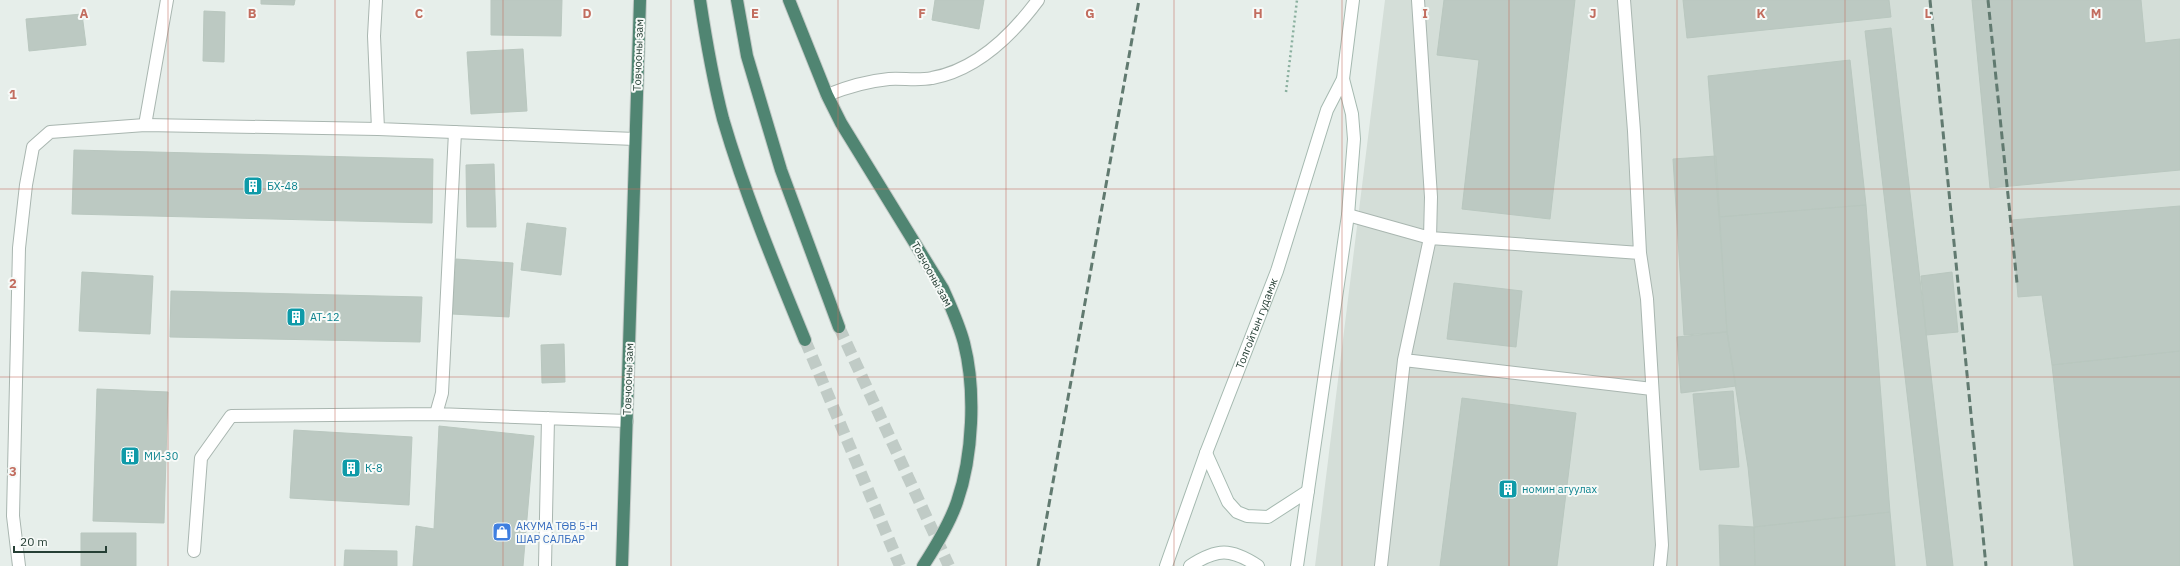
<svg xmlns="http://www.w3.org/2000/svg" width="2180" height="566" font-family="'IBM Plex Sans',sans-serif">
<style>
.built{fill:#d4ded8}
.building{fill:#bcc9c2;stroke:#b9c7bf}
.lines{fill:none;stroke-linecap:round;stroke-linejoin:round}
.trunk-tunnel{stroke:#c0cbc6;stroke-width:12;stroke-dasharray:12 6;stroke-linecap:butt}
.service-casing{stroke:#a9b6b0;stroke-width:14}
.minor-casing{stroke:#a9b6b0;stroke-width:14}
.secondary-casing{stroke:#a5b9b0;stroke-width:14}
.trunk-casing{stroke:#c2c9c6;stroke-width:14}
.path{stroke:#89af9e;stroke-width:2.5;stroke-dasharray:2 3;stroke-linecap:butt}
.service{stroke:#fff;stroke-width:12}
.minor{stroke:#fff;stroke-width:12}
.secondary{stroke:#fff;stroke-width:12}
.trunk{stroke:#508572;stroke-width:12}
.rail{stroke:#617a70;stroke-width:3;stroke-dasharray:8 4;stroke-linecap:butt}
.grid{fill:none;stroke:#c26d5f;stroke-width:1;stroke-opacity:0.55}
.labels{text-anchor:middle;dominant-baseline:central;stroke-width:4;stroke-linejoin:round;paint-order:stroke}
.street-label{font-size:11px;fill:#263f35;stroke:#f7faf8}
.culture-label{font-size:11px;fill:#0d838f;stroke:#f7faf8;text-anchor:start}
.shop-label{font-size:11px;fill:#366cbe;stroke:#f7faf8;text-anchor:start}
.grid-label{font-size:13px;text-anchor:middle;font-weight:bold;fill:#c26d5f;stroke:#f7faf8;stroke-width:4;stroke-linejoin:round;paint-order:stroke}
</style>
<rect width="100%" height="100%" fill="#e6eeea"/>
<path class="built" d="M1385 0H2180V566H1315Z"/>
<path class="building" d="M261 0H295L294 5 261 4Z
M491 0H562L561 36 491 35Z
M935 0H984L979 29 932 20Z
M1444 0H1575L1550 219 1462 209 1479 60 1437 55Z
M1683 0H1889L1891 17 1687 38Z
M1972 0H2141L2145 43 2180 39V170L1990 188Z
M204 11 225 12 224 62 203 61Z
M82 14 86 45 29 51 26 19Z
M1891 28 1953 566H1927L1865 31Z
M523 49 527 111 471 114 467 52Z
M1850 60 1866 205 1719 217 1708 76Z
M74 150 433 159 432 223 72 214Z
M1716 156 1727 332 1684 335 1673 159Z
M494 164 496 227H467L466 165Z
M1866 205 1890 512 1754 527 1748 467 1727 332 1719 217Z
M2180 206V351L2052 365 2042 295 2018 297 2012 220Z
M527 223 566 228 561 275 521 270Z
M456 259 513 263 509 317 452 314Z
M82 272 153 276 150 334 79 331Z
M1952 272 1958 332 1926 335 1921 276Z
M1454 283 1522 291 1516 347 1447 339Z
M171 291 422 297 420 342 170 337Z
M1727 332 1736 386 1681 393 1677 337Z
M564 344 565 382 542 383 541 345Z
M2180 351V566H2074L2052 365Z
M97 389 168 392 164 523 93 521Z
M1733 391 1739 467 1700 470 1693 394Z
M1462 398 1576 413 1557 566H1440Z
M439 426 534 436 523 566H413L416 526 434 529Z
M294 430 412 437 409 505 290 498Z
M1890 512 1895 566H1755L1754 527Z
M1719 525 1754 527 1755 566H1720Z
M81 533H136V566H81Z
M345 550 397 551V566H344Z"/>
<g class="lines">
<path class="trunk-tunnel" d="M839 327 949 566
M805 340 900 566"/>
<defs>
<path id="service" d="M1624 0 1634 131 1640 253 1647 299 1662 545 1660 566
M827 95C847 87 868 81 889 79 903 78 918 81 932 78 976 70 1012 35 1038 0
M145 125 167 0
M1348 215 1430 238 1640 253
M1404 360 1652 389
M436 414 627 421
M194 551 201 458 231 416 436 414 442 393 455 132
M545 566 548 418
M1381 566 1404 360 1430 238 1431 197 1418 0"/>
<path id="minor" d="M376 0 374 36 378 129
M19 566 13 516 19 248 26 185 33 147 50 132 145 125 378 129 635 139"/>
<g id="secondary">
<path d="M1206 453 1228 502 1237 512 1247 516 1268 517 1308 491"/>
<path id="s1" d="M1166 566 1206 453 1277 271 1327 110 1343 79 1353 0"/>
<path d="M1190 566C1217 548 1231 548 1258 566"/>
<path d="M1297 566 1348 215 1354 139 1352 114 1343 79"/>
</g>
<path id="trunk" d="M700 0C706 40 713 80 723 119 745 194 775 267 805 340
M737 0 747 56 781 170 839 327
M789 0 827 95 841 123 943 289C951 307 959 324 964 343 976 390 973 456 957 502 949 525 936 546 923 566
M622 566 640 0"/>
</defs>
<use href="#service" class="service-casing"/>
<use href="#minor" class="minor-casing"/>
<use href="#secondary" class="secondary-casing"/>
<use href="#trunk" class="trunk-casing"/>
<path class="path" d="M1286 92 1297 0"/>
<use href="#service" class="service"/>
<use href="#minor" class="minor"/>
<use href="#secondary" class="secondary"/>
<use href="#trunk" class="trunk"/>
<path class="rail" d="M1930 0 1986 566
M1988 0 2017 283
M1038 566 1139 0"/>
</g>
<path class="grid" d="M168 0V566M335 0V566M503 0V566M671 0V566M838 0V566M1006 0V566M1174 0V566M1342 0V566M1509 0V566M1677 0V566M1845 0V566M2012 0V566M0 189H2180M0 377H2180"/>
<defs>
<symbol id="building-square" viewBox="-11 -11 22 22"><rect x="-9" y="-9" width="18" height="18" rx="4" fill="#0f9aa8" stroke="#f7faf8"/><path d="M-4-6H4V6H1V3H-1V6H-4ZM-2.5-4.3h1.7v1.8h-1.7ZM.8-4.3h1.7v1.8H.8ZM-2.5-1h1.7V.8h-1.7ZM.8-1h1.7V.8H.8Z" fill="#fff"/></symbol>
<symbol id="shop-square" viewBox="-11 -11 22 22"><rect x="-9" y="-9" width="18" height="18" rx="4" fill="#3f7fe0" stroke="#f7faf8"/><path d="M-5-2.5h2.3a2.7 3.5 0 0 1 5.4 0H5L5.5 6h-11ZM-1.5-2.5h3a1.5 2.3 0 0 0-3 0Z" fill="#fff"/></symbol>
</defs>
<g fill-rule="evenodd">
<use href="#building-square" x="242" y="175" width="22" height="22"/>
<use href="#building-square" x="285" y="306" width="22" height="22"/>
<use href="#building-square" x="119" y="445" width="22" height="22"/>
<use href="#building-square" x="340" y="457" width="22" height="22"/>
<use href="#building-square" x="1497" y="478" width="22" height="22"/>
<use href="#shop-square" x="491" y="521" width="22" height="22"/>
</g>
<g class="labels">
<g class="street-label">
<text transform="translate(638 55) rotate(-88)">Товчооны зам</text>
<text transform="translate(932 274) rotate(61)">Товчооны зам</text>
<text stroke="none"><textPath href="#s1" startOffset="259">Толгойтын гудамж</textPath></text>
<text transform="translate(628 379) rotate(-88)">Товчооны зам</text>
</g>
<g class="culture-label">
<text x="267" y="186">БХ-48</text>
<text x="310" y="317">АТ-12</text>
<text x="144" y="456">МИ-30</text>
<text x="365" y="468">К-8</text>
<text x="1522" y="489">номин агуулах</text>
</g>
<g class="shop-label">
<text x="516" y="526">АКУМА ТӨВ 5-Н<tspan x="516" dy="13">ШАР САЛБАР</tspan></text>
</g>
</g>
<g class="grid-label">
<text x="84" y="18">A</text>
<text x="252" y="18">B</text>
<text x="419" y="18">C</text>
<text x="587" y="18">D</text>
<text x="755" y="18">E</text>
<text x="922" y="18">F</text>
<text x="1090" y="18">G</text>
<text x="1258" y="18">H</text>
<text x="1425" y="18">I</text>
<text x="1593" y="18">J</text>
<text x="1761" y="18">K</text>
<text x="1928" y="18">L</text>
<text x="2096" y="18">M</text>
<text x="13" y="99">1</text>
<text x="13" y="288">2</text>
<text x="13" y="476">3</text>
</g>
<path d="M14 546v6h92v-6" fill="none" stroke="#263f35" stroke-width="2"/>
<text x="20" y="546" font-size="12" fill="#263f35" stroke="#f7faf8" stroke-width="3" paint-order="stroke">20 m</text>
</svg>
